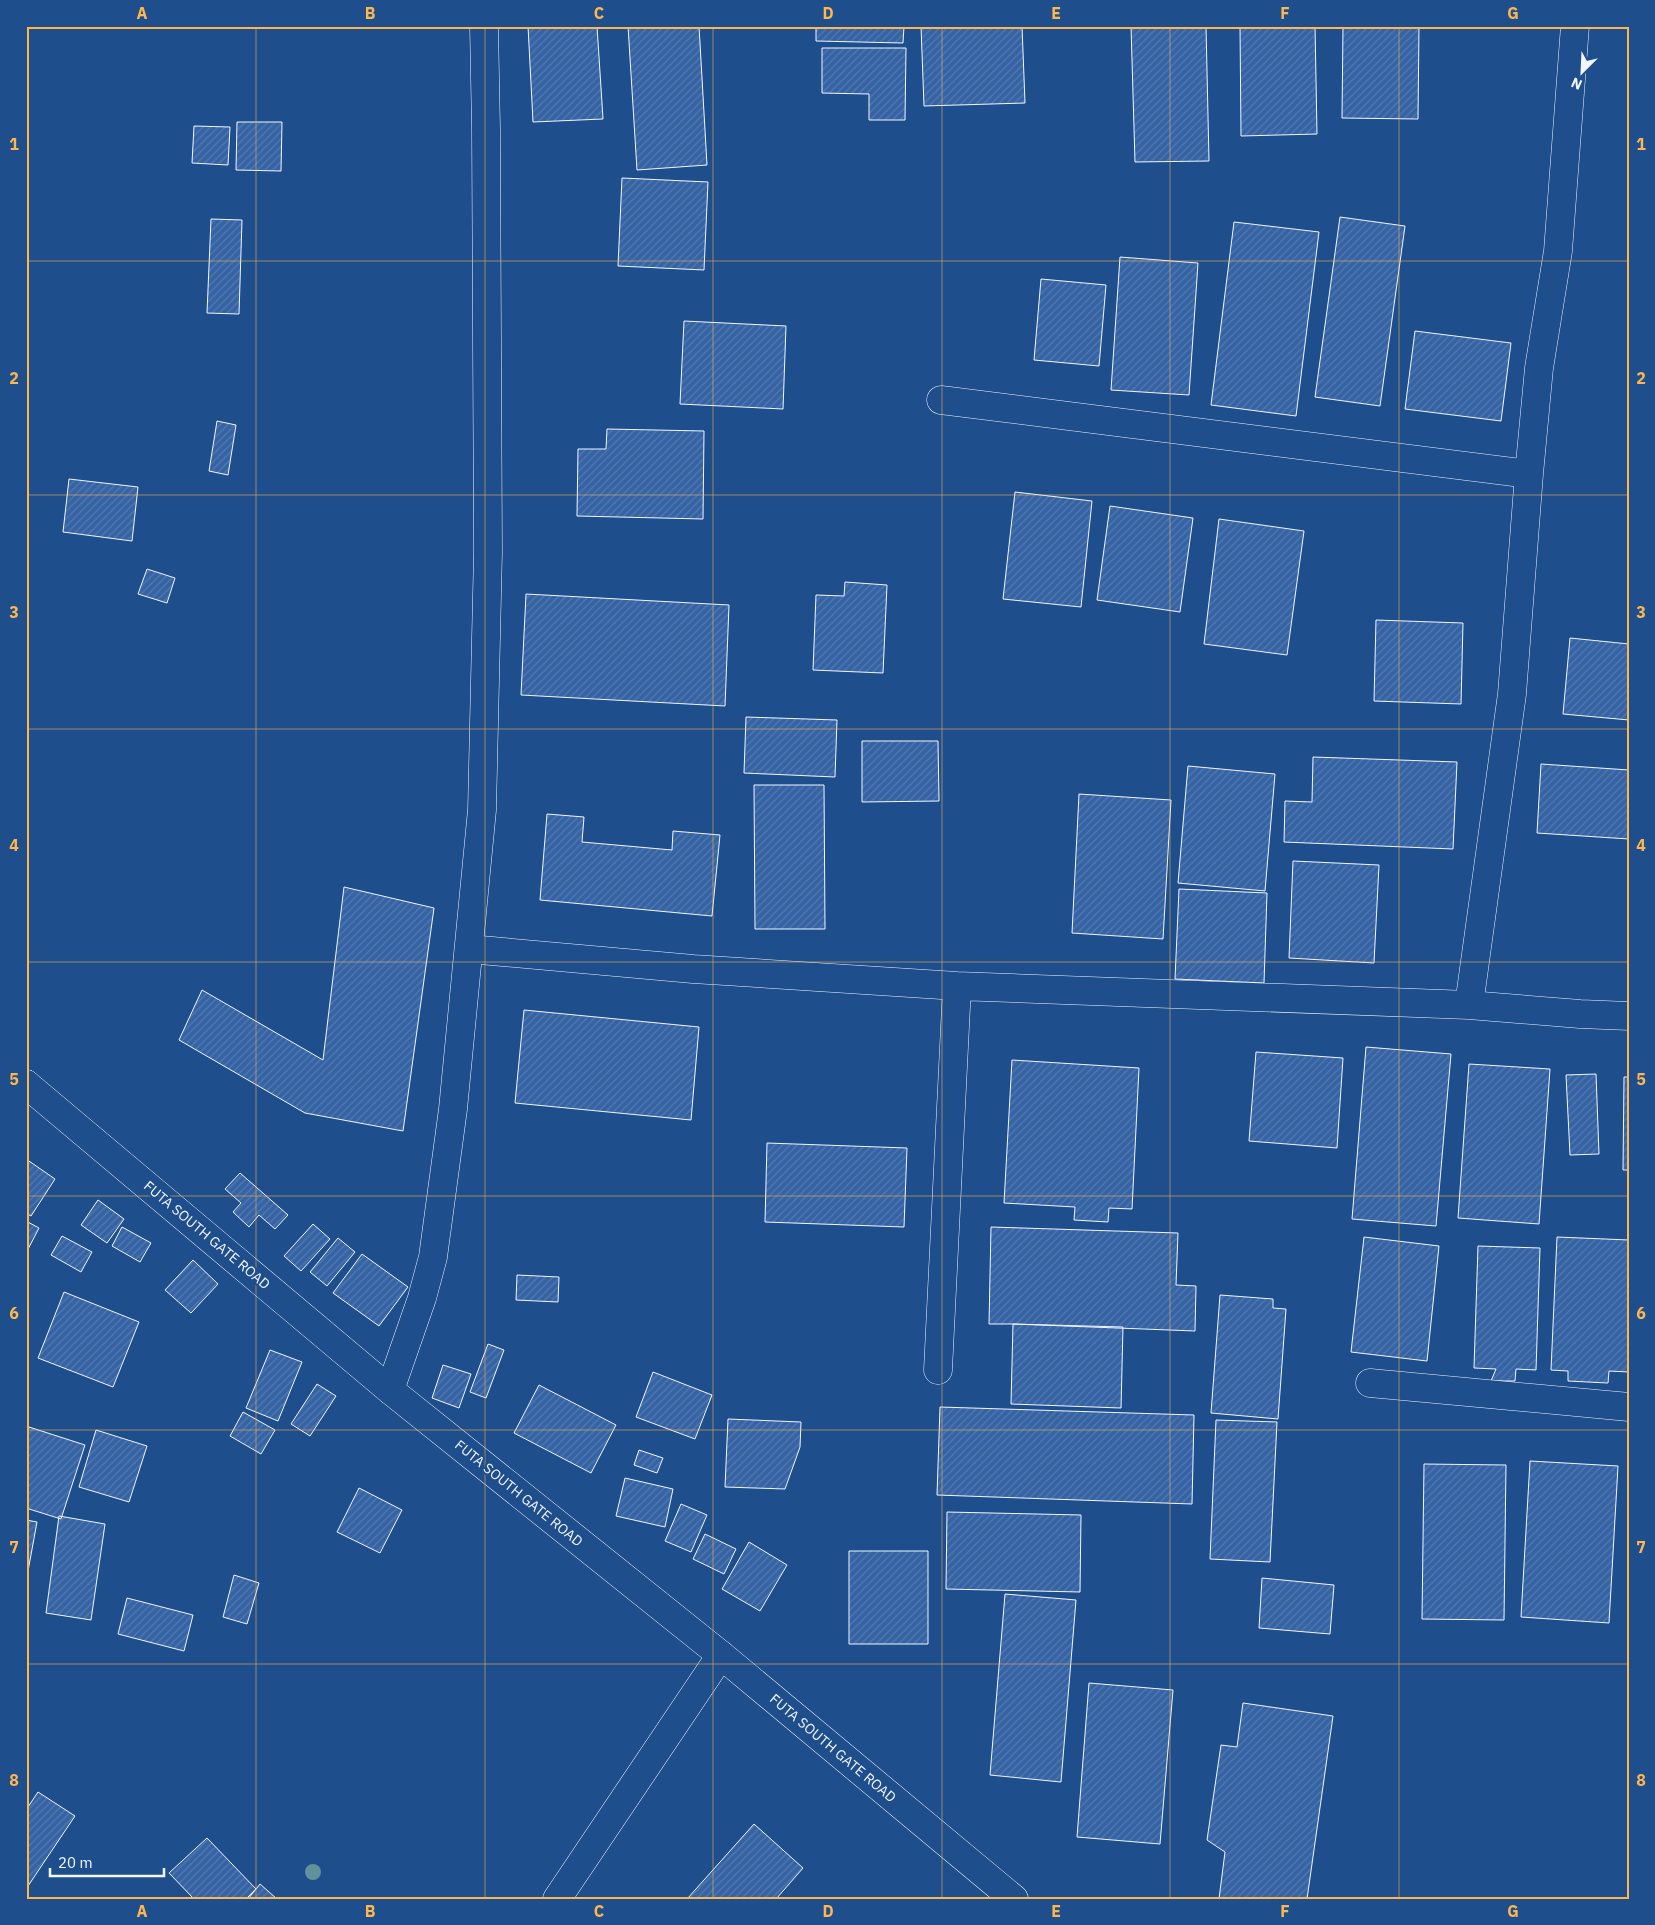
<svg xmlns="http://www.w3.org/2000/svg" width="1655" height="1925" font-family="'IBM Plex Sans',sans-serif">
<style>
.building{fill:url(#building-hatch);stroke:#f2f6ff}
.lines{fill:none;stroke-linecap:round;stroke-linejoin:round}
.minor-casing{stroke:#f2f6ff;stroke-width:29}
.secondary-casing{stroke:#f2f6ff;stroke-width:29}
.primary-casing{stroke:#f2f6ff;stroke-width:29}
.minor{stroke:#1f4e8c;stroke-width:28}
.secondary{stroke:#1f4e8c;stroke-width:28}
.primary{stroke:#1f4e8c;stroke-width:28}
.tree{fill:#61919a}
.grid{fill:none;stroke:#ffb74d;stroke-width:1;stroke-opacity:0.55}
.labels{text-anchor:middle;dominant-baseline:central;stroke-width:4;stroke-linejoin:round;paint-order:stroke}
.street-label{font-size:14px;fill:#f2f6ff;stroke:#1f4e8c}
.neatline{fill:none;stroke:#ffb74d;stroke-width:2}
.grid-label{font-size:16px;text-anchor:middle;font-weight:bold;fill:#ffb74d}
</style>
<defs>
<pattern id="building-hatch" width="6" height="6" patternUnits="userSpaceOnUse" patternTransform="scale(1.25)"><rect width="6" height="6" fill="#3563a3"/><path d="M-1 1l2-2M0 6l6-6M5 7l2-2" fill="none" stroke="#537ab1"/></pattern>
</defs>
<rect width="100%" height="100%" fill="#1f4e8c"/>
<path class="building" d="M528 26H597L603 119 533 122Z
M628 26H699L707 165 637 170Z
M816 26H904L903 43 816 41Z
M921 26H1022L1025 103 924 106Z
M1131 26H1206L1209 161 1135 162Z
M1240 26H1315L1317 134 1241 136Z
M1343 26H1419L1418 119 1342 118Z
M822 48H906L905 120H869V94L822 93Z
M237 122H282L281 171 236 170Z
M194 126 230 127 228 165 192 163Z
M622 178 708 182 704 270 618 266Z
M1340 217 1405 226 1380 406 1315 397Z
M211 219 242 220 239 314 207 313Z
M1234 222 1319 232 1296 416 1211 405Z
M1120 257 1198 263 1189 395 1111 390Z
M1041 279 1106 285 1099 366 1034 360Z
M684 321 786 326 783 409 680 404Z
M1415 331 1511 343 1501 421 1405 409Z
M217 421 236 425 228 475 209 471Z
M607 429 704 431 703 519 577 516 578 449H606Z
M69 479 138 487 132 541 63 532Z
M1015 492 1092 501 1081 607 1003 599Z
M1110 506 1193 518 1180 612 1097 600Z
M1219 519 1304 531 1287 655 1204 644Z
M147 569 175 578 167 603 138 594Z
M845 582 887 585 883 673 813 670 816 595 844 596Z
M526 594 729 605 725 706 521 695Z
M1376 620 1463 623 1461 704 1374 701Z
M1570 638 1629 644V720L1563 714Z
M746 717 837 720 835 777 744 773Z
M862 741H938L939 801 862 802Z
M1313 757 1457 762 1453 849 1284 842 1285 801 1312 802Z
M1541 764 1629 770V839L1537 833Z
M1188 766 1275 774 1265 891 1178 883Z
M754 785H824L825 929H755Z
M1079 794 1171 800 1163 939 1072 933Z
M547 814 584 817 582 842 672 850 673 831 720 835 712 916 540 900Z
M1293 861 1379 865 1374 963 1289 958Z
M344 887 434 908 403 1131 305 1113 179 1040 202 990 323 1060Z
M1179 889 1267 893 1264 983 1175 979Z
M524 1010 699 1027 691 1120 515 1103Z
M1366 1047 1451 1054 1436 1226 1352 1219Z
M1256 1052 1343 1058 1337 1148 1249 1141Z
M1012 1060 1139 1068 1132 1209 1109 1208 1108 1222 1074 1220 1075 1207 1004 1203Z
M1469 1064 1550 1069 1539 1224 1458 1218Z
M1596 1074 1599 1154 1570 1155 1566 1075Z
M1624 1077H1629V1170H1623Z
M767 1143 907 1148 904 1227 765 1222Z
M26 1159 55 1179 31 1216 26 1213Z
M240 1173 288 1215 275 1229 259 1215 249 1227 233 1212 241 1203 225 1189Z
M98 1200 124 1219 107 1243 81 1225Z
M26 1221 39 1228 26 1253Z
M313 1224 330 1239 301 1271 284 1256Z
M122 1227 151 1243 140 1262 112 1246Z
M991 1227 1178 1233 1176 1285 1196 1286 1195 1331 1013 1324H989Z
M62 1236 92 1252 81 1272 51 1255Z
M1364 1237 1439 1246 1427 1361 1351 1352Z
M1557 1237 1629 1240V1372L1609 1371 1608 1383 1568 1381V1371L1551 1370Z
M338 1238 355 1252 327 1286 310 1272Z
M1478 1246 1540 1248 1536 1370 1516 1369 1515 1381H1491L1496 1369 1474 1368Z
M362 1254 408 1287 379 1326 333 1293Z
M193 1260 218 1284 191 1313 165 1290Z
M517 1275 559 1277 558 1302 516 1300Z
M64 1292 139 1322 113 1387 38 1358Z
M1220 1295 1273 1299V1308L1286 1309 1278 1419 1211 1413Z
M1013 1324 1123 1327 1121 1408 1011 1404Z
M488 1344 504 1350 486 1398 470 1392Z
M270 1350 302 1362 278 1421 246 1408Z
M443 1365 471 1374 459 1408 432 1398Z
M653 1372 712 1395 695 1439 636 1417Z
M317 1384 336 1396 310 1436 291 1424Z
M539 1385 616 1425 591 1473 514 1433Z
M940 1407 1194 1415 1192 1504 937 1495Z
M243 1412 275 1430 261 1454 230 1436Z
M728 1419 801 1422 800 1447 785 1489 725 1487Z
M1216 1420 1277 1422 1270 1562 1210 1559Z
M29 1427 85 1445 61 1519 26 1508V1435Z
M96 1430 147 1446 129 1502 79 1487Z
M639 1450 663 1458 657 1473 634 1465Z
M1530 1461 1618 1466 1609 1623 1521 1617Z
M1424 1464 1506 1465 1504 1620 1422 1619Z
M625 1478 673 1489 665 1527 616 1516Z
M359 1488 402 1510 380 1553 337 1532Z
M681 1504 707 1515 691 1552 665 1541Z
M947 1512 1081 1515 1080 1592 946 1589Z
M59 1516 105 1524 91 1620 46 1613Z
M26 1520 37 1522 26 1582Z
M705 1534 736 1549 724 1574 693 1559Z
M749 1542 787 1565 760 1611 722 1589Z
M849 1551H928V1644H849Z
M234 1575 259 1583 247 1624 223 1617Z
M1262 1578 1334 1585 1330 1634 1259 1628Z
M1005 1594 1076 1600 1061 1782 990 1775Z
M127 1598 193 1615 184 1651 118 1634Z
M1089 1683 1173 1690 1160 1844 1077 1837Z
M1243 1703 1333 1716 1307 1899H1219L1225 1852 1207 1840 1221 1745 1237 1747Z
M38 1792 75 1816 26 1889V1810Z
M754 1824 803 1868 776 1899H687Z
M207 1838 256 1889 246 1899H194L169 1873Z
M260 1884 277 1899H248Z"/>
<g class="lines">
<defs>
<path id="minor" d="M941 400 1529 474
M469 949 693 969 957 986 1469 1005 1580 1014 1629 1016
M1469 1005 1512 694 1529 474 1539 368 1558 251 1575 26
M938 1370 957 986
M1370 1383 1629 1407
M390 1390 422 1298 433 1257 453 1109 482 810 488 552 486 129 484 26
M557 1899 721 1655"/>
<path id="secondary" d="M26 1084 390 1390 721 1655 1014 1899"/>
<path id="primary" d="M26 1084 27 1085"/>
</defs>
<use href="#minor" class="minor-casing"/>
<use href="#secondary" class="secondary-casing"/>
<use href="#primary" class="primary-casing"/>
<use href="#minor" class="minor"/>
<use href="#secondary" class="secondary"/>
<use href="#primary" class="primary"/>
</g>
<circle class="tree" cx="313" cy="1872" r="8"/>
<path class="grid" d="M256 26V1899M485 26V1899M713 26V1899M942 26V1899M1170 26V1899M1399 26V1899M26 261H1629M26 495H1629M26 729H1629M26 962H1629M26 1196H1629M26 1430H1629M26 1664H1629"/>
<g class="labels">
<g class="street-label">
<text transform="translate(207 1235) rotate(40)">FUTA SOUTH GATE ROAD</text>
<text transform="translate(519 1493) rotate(39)">FUTA SOUTH GATE ROAD</text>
<text transform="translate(833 1748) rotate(40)">FUTA SOUTH GATE ROAD</text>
</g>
</g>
<rect width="1655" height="1925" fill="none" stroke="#1f4e8c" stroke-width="55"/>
<g transform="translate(1582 72) rotate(204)" stroke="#1f4e8c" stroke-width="4" paint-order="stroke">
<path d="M0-4L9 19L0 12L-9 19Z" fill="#f2f6ff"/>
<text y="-8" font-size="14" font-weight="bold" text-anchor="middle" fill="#f2f6ff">N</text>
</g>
<path d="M50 1868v8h114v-8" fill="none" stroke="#f2f6ff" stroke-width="2.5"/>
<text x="58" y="1868" font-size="15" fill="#f2f6ff" stroke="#1f4e8c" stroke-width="4" paint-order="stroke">20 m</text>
<rect x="28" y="28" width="1600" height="1870" class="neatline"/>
<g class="grid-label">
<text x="142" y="19">A</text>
<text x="370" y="19">B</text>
<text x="599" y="19">C</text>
<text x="828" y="19">D</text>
<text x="1056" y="19">E</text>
<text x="1285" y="19">F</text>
<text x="1513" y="19">G</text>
<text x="14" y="150">1</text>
<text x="1641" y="150">1</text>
<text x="14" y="384">2</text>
<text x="1641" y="384">2</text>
<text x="14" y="618">3</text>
<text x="1641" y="618">3</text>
<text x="14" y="851">4</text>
<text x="1641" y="851">4</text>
<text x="14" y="1085">5</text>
<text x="1641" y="1085">5</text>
<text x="14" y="1319">6</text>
<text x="1641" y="1319">6</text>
<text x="14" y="1553">7</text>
<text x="1641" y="1553">7</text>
<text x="14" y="1786">8</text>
<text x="1641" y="1786">8</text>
<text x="142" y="1917">A</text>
<text x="370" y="1917">B</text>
<text x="599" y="1917">C</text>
<text x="828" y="1917">D</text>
<text x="1056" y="1917">E</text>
<text x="1285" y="1917">F</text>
<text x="1513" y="1917">G</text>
</g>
</svg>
